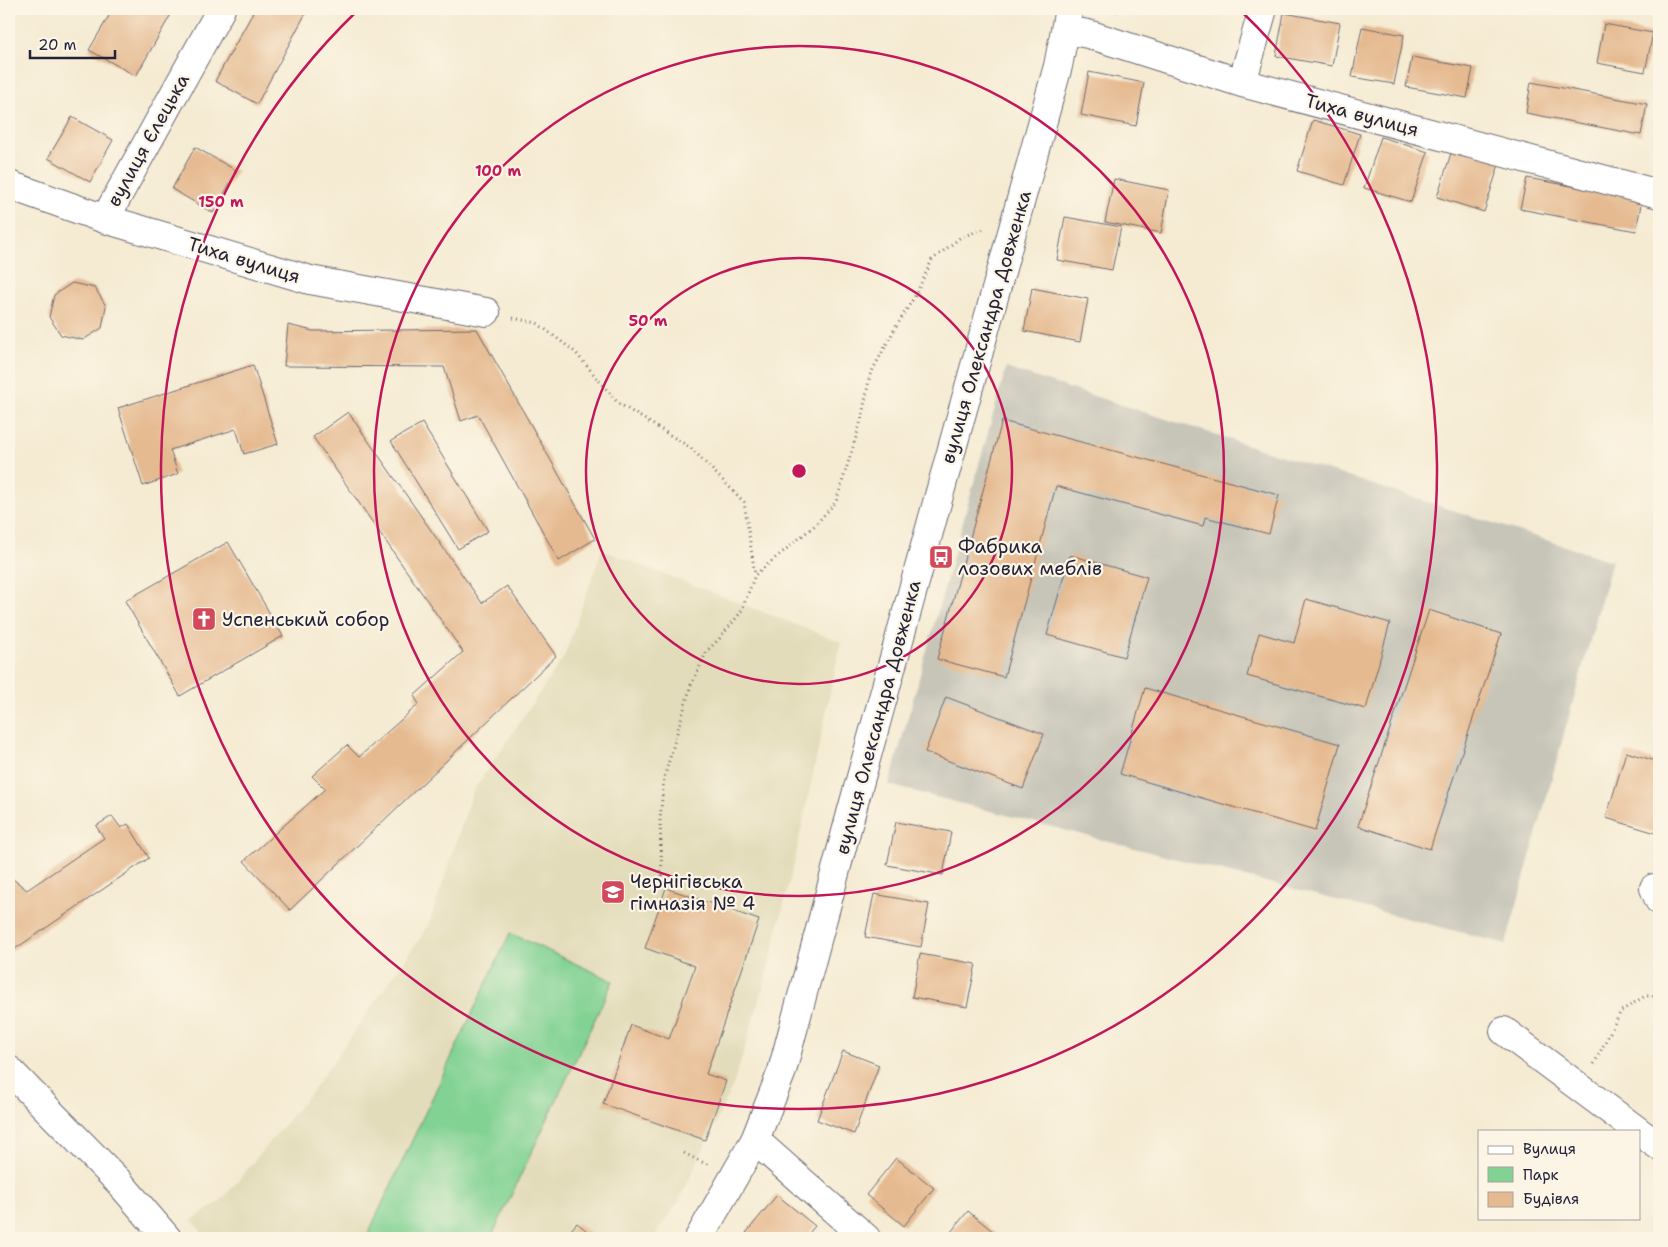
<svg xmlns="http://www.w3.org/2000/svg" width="1668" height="1247" font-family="'Shantell Sans',sans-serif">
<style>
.built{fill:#e3dcba}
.industrial{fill:#c6c5b8}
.green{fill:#81d293;stroke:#527a67}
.building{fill:#e5ba90}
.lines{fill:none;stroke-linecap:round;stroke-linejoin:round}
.street-casing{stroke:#6c6870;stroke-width:30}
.secondary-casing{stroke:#6c6870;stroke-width:30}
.path{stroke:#6c6870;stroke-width:3;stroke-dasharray:1 4;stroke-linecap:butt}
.street{stroke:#fff;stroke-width:28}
.secondary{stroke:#fff;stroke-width:28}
.ring{fill:none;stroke:#c2185b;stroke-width:2.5}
.labels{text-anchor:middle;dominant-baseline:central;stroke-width:4.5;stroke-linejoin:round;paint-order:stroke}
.street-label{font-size:19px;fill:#22223b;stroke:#fcf5e5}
.poi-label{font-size:19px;fill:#22223b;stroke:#fcf5e5;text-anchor:start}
.centre{fill:#c2185b;stroke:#fcf5e5;stroke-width:2.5}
.ring-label{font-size:15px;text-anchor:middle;font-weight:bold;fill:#c2185b;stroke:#fcf5e5;stroke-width:4.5;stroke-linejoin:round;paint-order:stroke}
</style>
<rect width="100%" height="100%" fill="#fcf5e5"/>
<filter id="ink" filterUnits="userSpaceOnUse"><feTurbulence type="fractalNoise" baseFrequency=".02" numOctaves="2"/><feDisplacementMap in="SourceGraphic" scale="10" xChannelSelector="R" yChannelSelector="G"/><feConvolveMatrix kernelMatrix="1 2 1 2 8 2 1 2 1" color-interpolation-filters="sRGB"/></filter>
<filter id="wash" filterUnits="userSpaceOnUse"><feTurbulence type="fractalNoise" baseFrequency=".0096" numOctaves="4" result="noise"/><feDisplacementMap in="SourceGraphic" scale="20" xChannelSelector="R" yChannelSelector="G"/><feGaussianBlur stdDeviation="1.12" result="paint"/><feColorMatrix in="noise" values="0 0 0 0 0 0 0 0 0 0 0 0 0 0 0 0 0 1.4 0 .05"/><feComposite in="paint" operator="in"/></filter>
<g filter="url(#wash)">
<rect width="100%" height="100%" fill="#f5ebd3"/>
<path class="built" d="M602 550 841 642 795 858 766 978 734 1083 679 1201 653 1238H206L192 1220 221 1201 312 1091 428 927 473 791 564 657Z"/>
<path class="industrial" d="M1006 368 1612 561 1506 944 889 785Z"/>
<path class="green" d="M510 933 613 981 491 1238H366Z"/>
<g id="blocks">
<path class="building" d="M113 9H174L136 76 89 50Z
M255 9H308L257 104 215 81Z
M1115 9H1130V10L1116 12Z
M1284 13 1340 23 1332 66 1276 56Z
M1604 24 1653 33 1645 72 1597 63Z
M1362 27 1404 35 1394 84 1352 77Z
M1412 57 1473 68 1467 98 1406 87Z
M1089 72 1144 83 1136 126 1081 115Z
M1531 82 1647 104 1641 135 1526 113Z
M72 117 113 140 90 182 48 158Z
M1313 120 1360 134 1344 185 1297 171Z
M1381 137 1428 152 1411 202 1364 188Z
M195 147 237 171 213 213 172 189Z
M1453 147 1500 161 1484 212 1437 197Z
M1527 178 1642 199 1636 231 1520 209Z
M1114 179 1169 190 1161 233 1105 222Z
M1065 217 1121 227 1112 270 1057 260Z
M72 283 95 288 106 306 102 328 83 340 61 335 49 317 54 295Z
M1032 288 1088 299 1080 342 1024 331Z
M288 325 313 331 477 329 595 539 559 561 478 415 461 421 444 367 284 366Z
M253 365 278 444 244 454 236 429 170 450 178 474 143 486 118 408Z
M348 412 482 603 507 586 556 656 290 910 244 861 325 789 312 776 347 745 359 757 419 704 414 696 463 652 313 437Z
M1002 421 1279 495 1269 534 1205 517 1203 526 1056 486 1004 677 937 659Z
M422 423 488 531 458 549 391 441Z
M228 542 283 636 180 696 125 601Z
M1070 555 1147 577 1124 657 1047 635Z
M1306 599 1390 623 1366 709 1247 676 1259 633 1294 643Z
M1429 610 1501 634 1430 849 1358 826Z
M1145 688 1340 744 1315 831 1120 774Z
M946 697 1044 734 1023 789 925 752Z
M1626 752 1659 762V834L1606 818Z
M112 816 121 828 128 824 149 858 9 953V876L27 890 104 838 96 826Z
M896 822 951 832 943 875 887 865Z
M666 888 759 920 706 1074 726 1081 705 1140 603 1104 631 1025 669 1039 695 966 645 948Z
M874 894 929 904 921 947 865 937Z
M920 954 976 964 967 1007 912 997Z
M843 1051 879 1065 854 1134 817 1120Z
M896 1158 934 1188 904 1226 866 1195Z
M777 1195 815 1226 805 1238H753L746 1233Z
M968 1211 1001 1238H946Z
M577 1223 596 1238H564Z"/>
</g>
</g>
<g filter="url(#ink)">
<use href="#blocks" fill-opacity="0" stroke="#6c6870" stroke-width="1"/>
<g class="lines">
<defs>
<path id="street" d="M1066 30 1088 34 1242 83 1659 194
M1242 83 1263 9
M9 185 105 219 310 280 486 312
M105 219 221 9
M1654 888 1659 900
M1504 1031 1638 1131
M9 1070 119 1182 167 1238
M1639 1132 1659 1146
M755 1140 866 1238"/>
<path id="secondary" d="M699 1238 755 1140 782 1071 853 806 1058 66 1069 9"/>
</defs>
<use href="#street" class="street-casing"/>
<use href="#secondary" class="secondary-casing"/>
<path class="path" d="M513 318 537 323 575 352 618 403 691 448 744 502 755 575
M662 876 660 820 664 778 691 685 707 651 719 639 741 612 755 575 814 526 836 502 861 421 870 375 893 332 916 294 932 260 961 237 984 229
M1594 1064 1621 1011 1645 996H1659
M684 1153 708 1165"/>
<use href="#street" class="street"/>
<use href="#secondary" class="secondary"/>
</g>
</g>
<g class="ring">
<circle cx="799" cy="471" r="213"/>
<circle cx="799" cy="471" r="425"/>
<path d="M1242 12A638 638 0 1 1 356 12"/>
</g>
<defs>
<symbol id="bus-square" viewBox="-11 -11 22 22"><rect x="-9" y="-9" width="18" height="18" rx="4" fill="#d1495b" stroke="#fcf5e5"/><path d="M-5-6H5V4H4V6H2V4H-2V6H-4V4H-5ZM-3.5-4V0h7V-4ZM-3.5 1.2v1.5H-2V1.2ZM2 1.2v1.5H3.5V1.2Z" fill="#fff"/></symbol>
<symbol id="church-square" viewBox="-11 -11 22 22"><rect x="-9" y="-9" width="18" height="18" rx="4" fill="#d1495b" stroke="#fcf5e5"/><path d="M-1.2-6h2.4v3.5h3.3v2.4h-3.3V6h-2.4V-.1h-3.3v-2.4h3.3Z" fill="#fff"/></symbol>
<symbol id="school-square" viewBox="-11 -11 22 22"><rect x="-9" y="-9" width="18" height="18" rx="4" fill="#d1495b" stroke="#fcf5e5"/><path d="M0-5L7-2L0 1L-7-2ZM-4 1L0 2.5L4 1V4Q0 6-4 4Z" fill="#fff"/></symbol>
</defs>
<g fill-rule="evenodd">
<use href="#bus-square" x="927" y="543" width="28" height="28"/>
<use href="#church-square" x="190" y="605" width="28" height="28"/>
<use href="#school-square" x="599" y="878" width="28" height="28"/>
</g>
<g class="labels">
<g class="street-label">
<text transform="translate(1362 115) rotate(15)">Тиха вулиця</text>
<text transform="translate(148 140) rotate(-61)">вулиця Єлецька</text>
<text transform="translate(244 260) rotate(17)">Тиха вулиця</text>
<text transform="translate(986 327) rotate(-74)">вулиця Олександра Довженка</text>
<text transform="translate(878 717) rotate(-75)">вулиця Олександра Довженка</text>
</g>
<g class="poi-label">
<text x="958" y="546">Фабрика<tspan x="958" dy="22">лозових меблів</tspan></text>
<text x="222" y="619">Успенський собор</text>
<text x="630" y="881">Чернігівська<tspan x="630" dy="22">гімназія № 4</tspan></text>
</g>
</g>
<circle cx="799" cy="471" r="8" class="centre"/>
<g class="ring-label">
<text x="498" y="176">100 m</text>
<text x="221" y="207">150 m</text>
<text x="648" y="326">50 m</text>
</g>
<rect width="1668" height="1247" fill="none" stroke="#fcf5e5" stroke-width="30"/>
<rect x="1478" y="1130" width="162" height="90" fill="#fcf5e5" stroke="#a5a1a1"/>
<rect x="1488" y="1146" width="25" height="8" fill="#ffffff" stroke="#a5a1a1"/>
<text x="1523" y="1154" font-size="15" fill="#22223b">Вулиця</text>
<rect x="1488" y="1167" width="25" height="15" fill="#81d293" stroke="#a5a1a1"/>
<text x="1523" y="1180" font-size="15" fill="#22223b">Парк</text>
<rect x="1488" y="1192" width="25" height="15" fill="#e5ba90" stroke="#a5a1a1"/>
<text x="1523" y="1204" font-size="15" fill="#22223b">Будівля</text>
<path d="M30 50v8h85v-8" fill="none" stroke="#22223b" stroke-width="2.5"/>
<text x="38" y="50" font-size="15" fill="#22223b" stroke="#fcf5e5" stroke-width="4" paint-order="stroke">20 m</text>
</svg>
